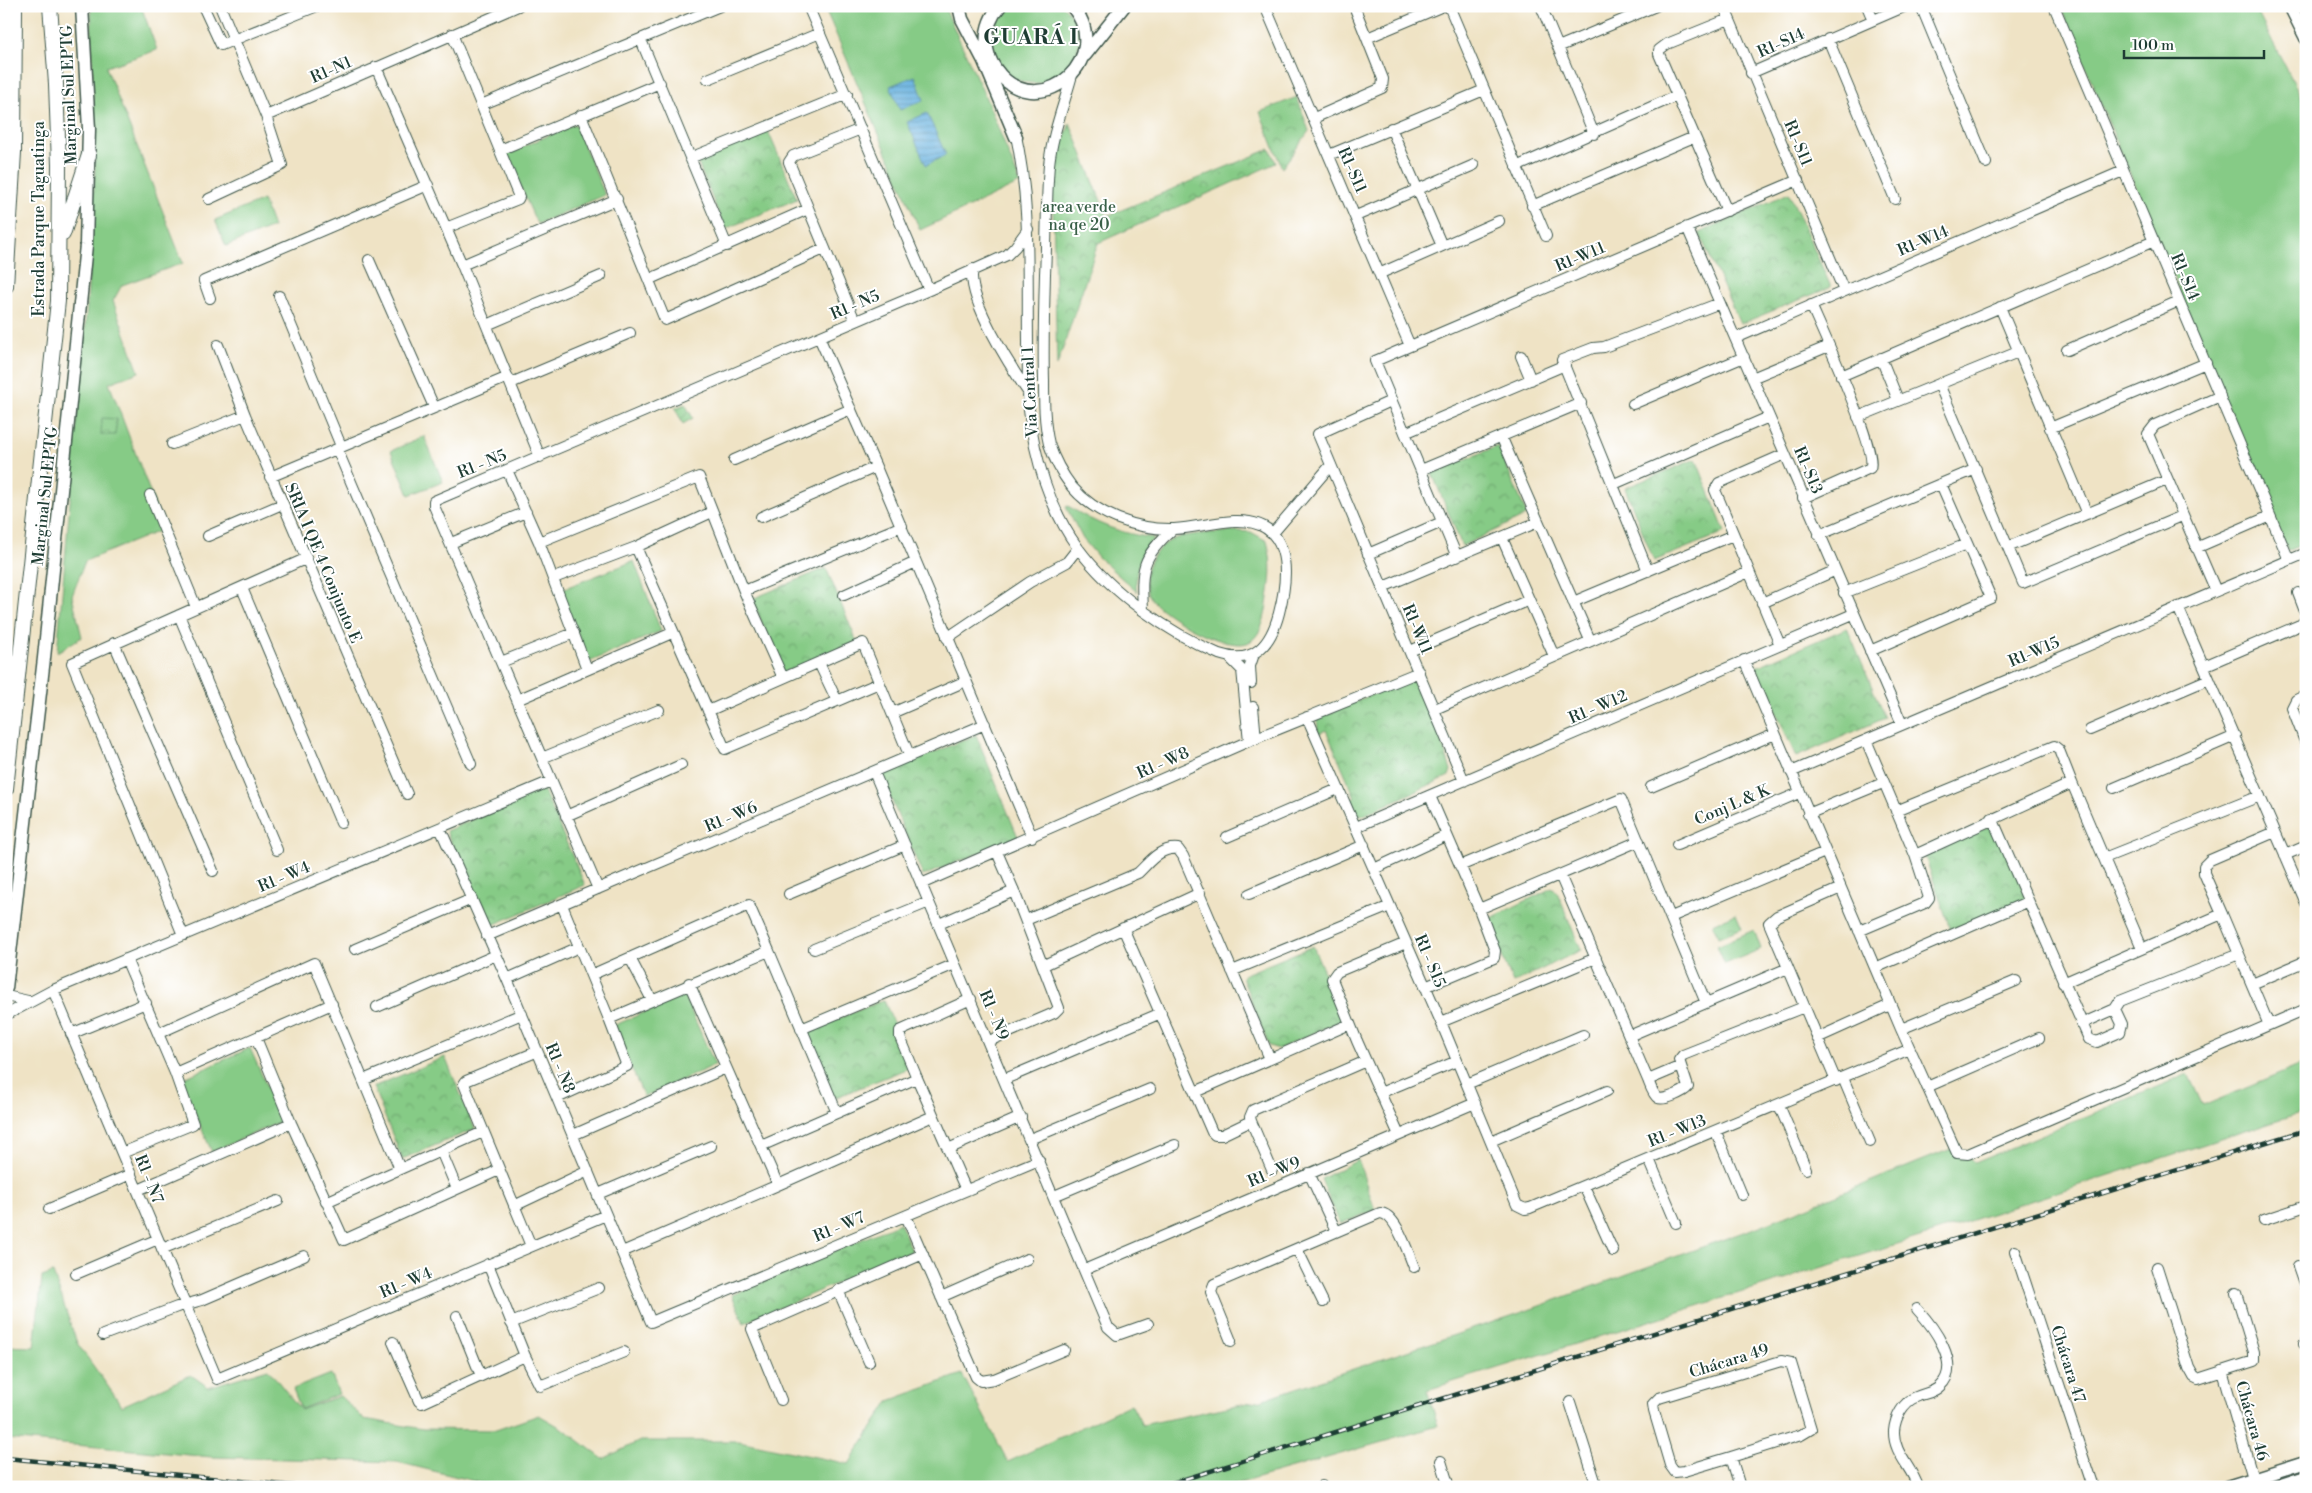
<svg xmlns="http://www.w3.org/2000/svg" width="2312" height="1493" font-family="'Libre Bodoni',serif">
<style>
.grass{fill:#86cb86;stroke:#52845d}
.park{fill:url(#park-crowns);stroke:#52845d}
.garden{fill:url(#garden-furrows);stroke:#52845d}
.water{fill:url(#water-rules);stroke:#42778a}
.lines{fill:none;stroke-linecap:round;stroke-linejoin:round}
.minor-casing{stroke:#3e564a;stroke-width:12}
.major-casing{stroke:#3e564a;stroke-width:15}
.highway-casing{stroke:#3e564a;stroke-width:16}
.minor{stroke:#fff;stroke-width:10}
.major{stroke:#fff;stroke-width:12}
.highway{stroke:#fff;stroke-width:14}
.rail-casing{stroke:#1f3d34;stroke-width:4.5}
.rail{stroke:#fff;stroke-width:2.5;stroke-dasharray:8;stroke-linecap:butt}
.labels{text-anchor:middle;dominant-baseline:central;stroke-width:4;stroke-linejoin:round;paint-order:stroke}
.street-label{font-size:16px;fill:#1f3d34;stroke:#fff}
.park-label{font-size:16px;fill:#396048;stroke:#fff}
.district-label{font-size:21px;font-weight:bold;letter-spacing:1px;fill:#1f3d34;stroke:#fff}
</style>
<defs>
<pattern id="park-crowns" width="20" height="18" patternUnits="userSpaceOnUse" patternTransform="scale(1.25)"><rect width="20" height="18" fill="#86cb86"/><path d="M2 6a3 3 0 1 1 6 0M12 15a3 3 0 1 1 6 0" fill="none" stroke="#6da66e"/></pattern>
<pattern id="garden-furrows" width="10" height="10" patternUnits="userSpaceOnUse" patternTransform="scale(1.25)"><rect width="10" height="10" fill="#86cb86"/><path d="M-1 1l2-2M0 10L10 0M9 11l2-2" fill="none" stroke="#6da66e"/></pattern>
<pattern id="water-rules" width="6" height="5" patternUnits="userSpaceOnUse" patternTransform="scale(1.25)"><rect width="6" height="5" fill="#66b1df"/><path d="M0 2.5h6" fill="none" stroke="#5391b6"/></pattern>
</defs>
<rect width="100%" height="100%" fill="#fff"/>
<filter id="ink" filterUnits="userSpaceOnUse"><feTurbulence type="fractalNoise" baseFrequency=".02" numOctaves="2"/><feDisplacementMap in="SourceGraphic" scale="10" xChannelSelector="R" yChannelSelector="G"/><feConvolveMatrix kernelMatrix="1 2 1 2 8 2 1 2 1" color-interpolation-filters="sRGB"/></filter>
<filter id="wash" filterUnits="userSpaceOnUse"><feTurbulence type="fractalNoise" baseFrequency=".0096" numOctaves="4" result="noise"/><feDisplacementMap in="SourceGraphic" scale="20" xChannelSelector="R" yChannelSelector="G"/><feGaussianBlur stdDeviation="1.12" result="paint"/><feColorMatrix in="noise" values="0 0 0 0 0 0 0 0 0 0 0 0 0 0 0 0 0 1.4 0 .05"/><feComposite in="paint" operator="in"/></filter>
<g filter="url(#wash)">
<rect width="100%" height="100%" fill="#efe3c5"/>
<path class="grass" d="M91 6H141L157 50 106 67 183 263 122 285 113 301 139 372 109 383 164 529 85 561 72 596 82 637 57 652 87 305 95 170Z
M824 6H944L989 105 1020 183 920 230Z
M1008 6H1063C1074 16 1082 33 1078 48 1063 102 988 90 993 37 994 25 999 14 1008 6Z
M2060 6H2254L2306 106V543L2288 551Z
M575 124 605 195 537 224 506 154Z
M263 200 273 227 226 246 215 220Z
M424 436 443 482 409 495 391 451Z
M1068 506C1096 524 1121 534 1154 538 1139 555 1134 571 1137 592L1099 558 1083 539 1066 507Z
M1235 531 1251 532 1267 541C1273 563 1271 581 1267 604 1265 617 1262 633 1251 641 1232 655 1166 617 1153 601 1137 580 1151 548 1174 539 1190 533 1217 533 1235 531Z
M634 561 661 631 589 662 560 590Z
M1754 930 1761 949 1725 964 1717 946Z
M684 995 715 1065 644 1097 613 1026Z
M250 1048 282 1121 212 1152 180 1080Z
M2306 1063V1111L1923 1236 1427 1390 1438 1426 1226 1487H498L397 1462 212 1457 6 1439V1346L34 1347 42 1277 53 1273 77 1343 122 1406 191 1375 208 1387 268 1369 301 1410 340 1396 364 1419 423 1429 496 1430 539 1415 565 1430 603 1459 640 1441H739L849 1464 889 1401 962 1374 1008 1462 1131 1404 1142 1425 1261 1400 1523 1312 1760 1226 1956 1147 1974 1163 2188 1074 2203 1106Z
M331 1374 339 1394 301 1409 293 1389Z"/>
<path class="park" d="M1297 97 1309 131 1282 168 1260 112Z
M1070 123 1107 216 1270 149 1276 163 1098 243 1057 366 1052 170Z
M768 131 797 199 725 229 697 161Z
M1789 193 1831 287 1740 324 1699 233Z
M102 418 117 419 115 435H101Z
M1498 446 1527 515 1462 546 1432 473Z
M1696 459 1725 532 1654 561 1625 488Z
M826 568 857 642 783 673 752 599Z
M1847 628 1885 718 1796 757 1756 667Z
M1414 676 1429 705 1451 770 1449 776 1362 816 1355 814 1349 801 1355 797 1326 730 1318 734 1317 719Z
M976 735 1018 837 923 876 881 775Z
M543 789 585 885 488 927 446 831Z
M1997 824 2028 903 1951 931 1923 851Z
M1552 888 1557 892 1581 950 1513 983 1487 920Z
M1736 914 1742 928 1718 937 1713 924Z
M1313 946 1344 1019 1279 1049 1269 1046 1243 980V975Z
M884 1000 911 1067 834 1098 807 1031Z
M445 1057 475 1129 402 1159 373 1087Z
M1358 1160 1375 1210 1340 1224 1321 1179Z
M900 1223 912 1251 744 1323 732 1295Z"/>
<path class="garden" d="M685 404 693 418 683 424 675 408Z"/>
<path class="water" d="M915 76 924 100 900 110 890 86Z
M927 113 946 155 926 165 907 122Z"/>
</g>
<g filter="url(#ink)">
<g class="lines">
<defs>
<path id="minor" d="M203 6 221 45 317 6
M220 6 266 116 518 6
M808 6 929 290 1007 255 1015 247 1028 229
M1265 6 1410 346
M1449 6 1546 236
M1541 6 1594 134
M1724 6 1844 291
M1867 6 1873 20
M1921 6 1986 163
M2054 6 2289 560
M1367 38 1443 6
M1828 39 1895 199
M641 40 727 246
M1558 47 1656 6
M376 67 462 265 540 457
M1751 73 1906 6
M708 79 820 33
M481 105 720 6
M581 115 665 320 824 249
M1314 118 1382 88 1383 79 1354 6
M1391 128 1442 246
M1015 131C1031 201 1027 272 1028 342 1028 365 1027 388 1029 410 1034 457 1050 510 1078 548 1111 593 1169 633 1219 654 1254 666 1271 644 1279 613 1290 571 1291 519 1234 521 1214 522 1194 528 1174 529 1137 530 1096 515 1072 487 1062 474 1054 459 1049 444 1044 423 1044 401 1044 380 1043 344 1044 310 1045 274 1047 238 1046 201 1049 165 1052 134 1064 105 1072 75
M500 150 660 83
M1329 155 1484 90
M690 158 847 94
M1516 167 1676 96
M209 199 282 165 266 116
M1532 206 1694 137
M1727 211 1659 54V50L1667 44 1729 19
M1356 216 1474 165
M1687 227 1902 724
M446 228 518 199 519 197 452 34
M369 260 434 407
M462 265 617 199
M973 269C965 296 1012 369 1028 392
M1381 273 1499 221
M650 279 808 209
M279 296 341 446
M210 298 204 281 428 185
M2000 307 2087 514
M855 321 789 162 793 156 861 129
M487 325 601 276
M819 337 876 467 1032 837
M1736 338 2123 171
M218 345 245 415
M2067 350 2179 301
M1521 356 1531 380
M1881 358 1898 400
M1841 376 2154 241
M1752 378 1829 346
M511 383 630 333
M1939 384 2023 583 2182 516
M1391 401 1318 434 1464 781
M1633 404 1744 357
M1858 417 2018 352
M2050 428 2206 363
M1405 433 1565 365
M1501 436 1590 640
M172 444 245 415 407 794
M337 449 471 764
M734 460 851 409
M507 470 539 542 587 669
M1421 470 1581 403
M270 477 508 377
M1614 484 1769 417
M150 495 196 607
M1803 498 1870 468C1879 453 1821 328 1811 305
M712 512 636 547 725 749 879 683
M761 517 876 467
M1273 533 1331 465
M1819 535 1976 469
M208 536 282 504
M1502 538 1554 656
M539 542 699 477 744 591 783 678
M451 543 526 512
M2008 547 2167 480
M2196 548 2270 516
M1368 554 1442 522
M1457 557 1375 361 1798 180
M1648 571 1562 360 1593 348 1604 347 1720 303
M554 578 636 547
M1383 587 1538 522
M242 588 341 823
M744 591 902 526
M2216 591 2148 434 2155 425 2220 396
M1844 593 1967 544
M2298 593 2306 614
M844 595 916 562
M1573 602 1733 535
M1762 603 1834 571
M2178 607 2306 903
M1143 610C1141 569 1141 557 1173 529
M179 615 277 850
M947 638 1030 582 1067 562 1078 548
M114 643 213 871
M1780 645 1715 490 1719 483 1785 454
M1410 651 1529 600
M1870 651 1991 598 1941 484
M1229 657 1242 670 1249 741
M1744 660 1901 1029 1957 1153 1968 1154 2306 1009
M501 662 574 633
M819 663 837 701
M2204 666 2302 624 2306 618
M1251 683 1250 666 1254 654
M2306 695 2296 700 2292 708 2306 744
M517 700 672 633
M1253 707 1256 739
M1435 709 1749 572
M708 711 863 643 910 757
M892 713 966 681
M1307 717 1441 1022 1517 1205 1525 1209 1530 1208 1910 1049
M2090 730 2209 679
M542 758 659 710
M874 772 1108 1327 1117 1335 1148 1324
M1791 772 2306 553
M1651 787 1775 734
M2114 788 2235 736
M1430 796 1479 909 1639 841
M1896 811 2054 746 2059 750 2072 783
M1808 814 1883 783
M566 816 681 765
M1992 818 2089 1039 2097 1042 2120 1032 2122 1024 2115 1009
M1356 827 1853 614
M440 828 507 979 651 1322 1039 1160
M1227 837 1338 789
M1677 845 1799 793
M1915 855 2072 783 2142 948
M2285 855 2306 846
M2104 858 2260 796
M1460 866 1621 799 1706 1003 1788 968
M1374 869 1447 835
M1560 875 1648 1080C1650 1085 1653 1095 1658 1098 1664 1101 1684 1092 1688 1087L1681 1066 1648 1080
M921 884 1249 741 1419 672
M598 889 434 506V501L929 290
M789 894 905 845
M1249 894 1364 845
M562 905 609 1019 769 951 837 1113
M2222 914 2204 873V866L2210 860 2275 832
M1671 917 1825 852
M1026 920 1138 873C1149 863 1159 847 1178 849L1183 856 1270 1059
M939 924 1014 891
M1123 928 1212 1132 1215 1135H1222L1251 1121
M1859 931 1925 903 1929 898 1915 855 1866 740
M183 935 72 663 305 559
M487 936 985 724
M355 949 472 899
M814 949 929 902
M630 958 652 1000
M126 959 175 1073 332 1004
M1044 965 1200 893
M1875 968 2027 902
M1232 971 1390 906
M591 975 749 905 769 951
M507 979 579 947
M689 983 778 1185
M2063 983 2222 914 2269 1025
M2252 984 2306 961
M1425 987 1494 958 1495 951 1479 909
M53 990 217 1379 606 1215
M6 996 28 1001
M377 1007 496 955
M6 1015 53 990 551 781
M1441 1022 1596 958
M2081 1024 2115 1009 2120 1001 2239 954
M801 1029 955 964
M1901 1029 2016 981
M159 1033 314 963 363 1080 522 1014
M71 1034 146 1003
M1629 1036 1706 1003
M256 1038 291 1123 344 1240 499 1170
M1817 1038 1890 1005
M989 1041 1054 1013 1059 1008 1014 891 997 852
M1681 1066 1679 1060 1683 1055 1804 1007
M917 1078 900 1037V1031L971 999
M1843 1078 1870 1142
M1005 1079 1161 1013
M1836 1081 1769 923 1777 916 1841 888
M1467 1084 1583 1035
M1927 1087 2039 1038
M1195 1092 1350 1024
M1380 1093 1457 1061
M557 1098 627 1066 609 1019
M1779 1105 1806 1169
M1716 1132 1742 1195
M573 1135 726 1068
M1399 1135 1357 1041 1332 979 1337 972 1406 943
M1030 1139 1150 1089
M1491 1141 1607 1091
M761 1146 917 1078 966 1190
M948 1149 1021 1117
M441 1151 457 1189
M122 1153 193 1124 175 1073
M1649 1159 1676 1223
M400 1169 483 1132
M1272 1170 1251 1121 1250 1117 1253 1110 1366 1061
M1309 1173 1336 1231
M1584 1186 1613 1251
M138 1190 291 1123
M598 1194 711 1146
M1054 1196 1175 1145
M326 1202 400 1169 363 1080
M514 1206 588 1171
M49 1209 131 1174
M906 1216 976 1377 981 1381 994 1379 1064 1350
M2264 1220 2306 1206
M531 1246 464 1084 466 1081 536 1052
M162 1249 278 1201
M1297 1249 1323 1302
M2015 1251 2093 1487
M622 1252 778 1185 933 1116
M488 1264 525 1356 540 1386 624 1352
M2298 1266 2306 1289
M2157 1267 2189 1368 2194 1377 2198 1379 2254 1361V1352L2236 1293
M1084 1270 1475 1103
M76 1274 158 1239
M838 1290 869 1362
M941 1297 1027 1259
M1917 1309C1932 1325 1963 1365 1940 1386 1934 1393 1924 1393 1916 1397 1903 1402 1895 1418 1894 1431 1893 1453 1912 1467 1918 1487
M457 1316 481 1376
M511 1323 599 1288
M103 1335 177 1307 202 1300 304 1256
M1231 1341 1211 1292 1214 1284 1380 1213C1396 1213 1408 1253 1414 1267
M393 1342 419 1401 422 1403 525 1356
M2304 1344 2306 1343
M2222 1371 2253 1478
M781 1400 752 1329 923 1254
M1570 1402 1597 1487
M1731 1457 1684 1471 1675 1472 1670 1465 1654 1411 1653 1404 1659 1398 1781 1361 1791 1363 1811 1429 1801 1435 1731 1457 1740 1487
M1441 1461 1449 1487
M1322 1486V1487"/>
<path id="major" d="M959 6 962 19 984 61 1016 137
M1000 6C989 18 985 33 987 49 989 60 994 68 1001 76 1044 121 1115 56 1072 6
M2290 6 2306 38
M1085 55 1124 6
M6 988 44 658 86 245 89 129 82 6
M2227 1487 2306 1462
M2275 1487 2306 1477"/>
<path id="highway" d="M63 234 89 155
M6 286 14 152 15 6
M6 789 58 301 59 165 56 84 50 6"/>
</defs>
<use href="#minor" class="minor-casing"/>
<use href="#major" class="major-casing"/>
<use href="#highway" class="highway-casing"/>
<use href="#minor" class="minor"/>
<use href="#major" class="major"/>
<use href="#highway" class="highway"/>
<defs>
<path id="rail" d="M6 1458 304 1487
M1154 1487 1172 1483 2306 1130"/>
</defs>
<use href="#rail" class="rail-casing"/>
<use href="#rail" class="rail"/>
</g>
</g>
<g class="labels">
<g class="street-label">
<text transform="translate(1781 43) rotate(-24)">R1-S14</text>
<text transform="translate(331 70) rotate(-24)">R1-N1</text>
<text transform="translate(69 95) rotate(-92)">Marginal Sul EPTG</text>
<text transform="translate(1798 143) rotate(67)">R1-S11</text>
<text transform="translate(1352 170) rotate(66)">R1-S11</text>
<text transform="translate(39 219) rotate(-90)">Estrada Parque Taguatinga</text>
<text transform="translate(1923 241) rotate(-23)">R1-W14</text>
<text transform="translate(1580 257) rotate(-23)">R1-W11</text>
<text transform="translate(2185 277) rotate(67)">R1-S14</text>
<text transform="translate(855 305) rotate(-23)">R1 - N5</text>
<text transform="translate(1030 392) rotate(-93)">Via Central 1</text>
<text transform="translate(482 464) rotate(-22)">R1 - N5</text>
<text transform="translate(1808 470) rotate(67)">R1-S13</text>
<text transform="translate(45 496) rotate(-84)">Marginal Sul EPTG</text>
<text transform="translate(323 563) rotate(67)">SRIA I QE 4 Conjunto E</text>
<text transform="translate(1417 629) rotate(67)">R1-W11</text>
<text transform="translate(2034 652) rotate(-23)">R1-W15</text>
<text transform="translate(1598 707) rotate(-23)">R1 - W12</text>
<text transform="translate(1163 763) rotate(-24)">R1 - W8</text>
<text transform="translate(1732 805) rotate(-23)">Conj L &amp; K</text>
<text transform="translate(731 817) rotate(-23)">R1 - W6</text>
<text transform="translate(284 877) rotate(-23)">R1 - W4</text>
<text transform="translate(1430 961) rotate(67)">R1 - S15</text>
<text transform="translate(994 1015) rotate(67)">R1 - N9</text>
<text transform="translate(560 1068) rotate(67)">R1 - N8</text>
<text transform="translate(1677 1131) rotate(-22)">R1 - W13</text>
<text transform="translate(1274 1172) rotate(-23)">R1 - W9</text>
<text transform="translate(149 1179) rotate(68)">R1 - N7</text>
<text transform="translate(839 1227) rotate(-23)">R1 - W7</text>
<text transform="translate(406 1283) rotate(-23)">R1 - W4</text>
<text transform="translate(1729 1361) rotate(-17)">Chácara 49</text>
<text transform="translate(2068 1364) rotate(72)">Chácara 47</text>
<text transform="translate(2252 1421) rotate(74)">Chácara 46</text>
</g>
<g class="park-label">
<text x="1079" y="207">area verde<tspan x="1079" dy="18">na qe 20</tspan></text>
</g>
<g class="district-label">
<text x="1031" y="38">GUARÁ I</text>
</g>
</g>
<rect width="2312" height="1493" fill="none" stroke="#fff" stroke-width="25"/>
<path d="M2124 50v8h140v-8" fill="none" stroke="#1f3d34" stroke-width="2.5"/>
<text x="2132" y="50" font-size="15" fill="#1f3d34" stroke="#ffffff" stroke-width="4" paint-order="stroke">100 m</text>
</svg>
